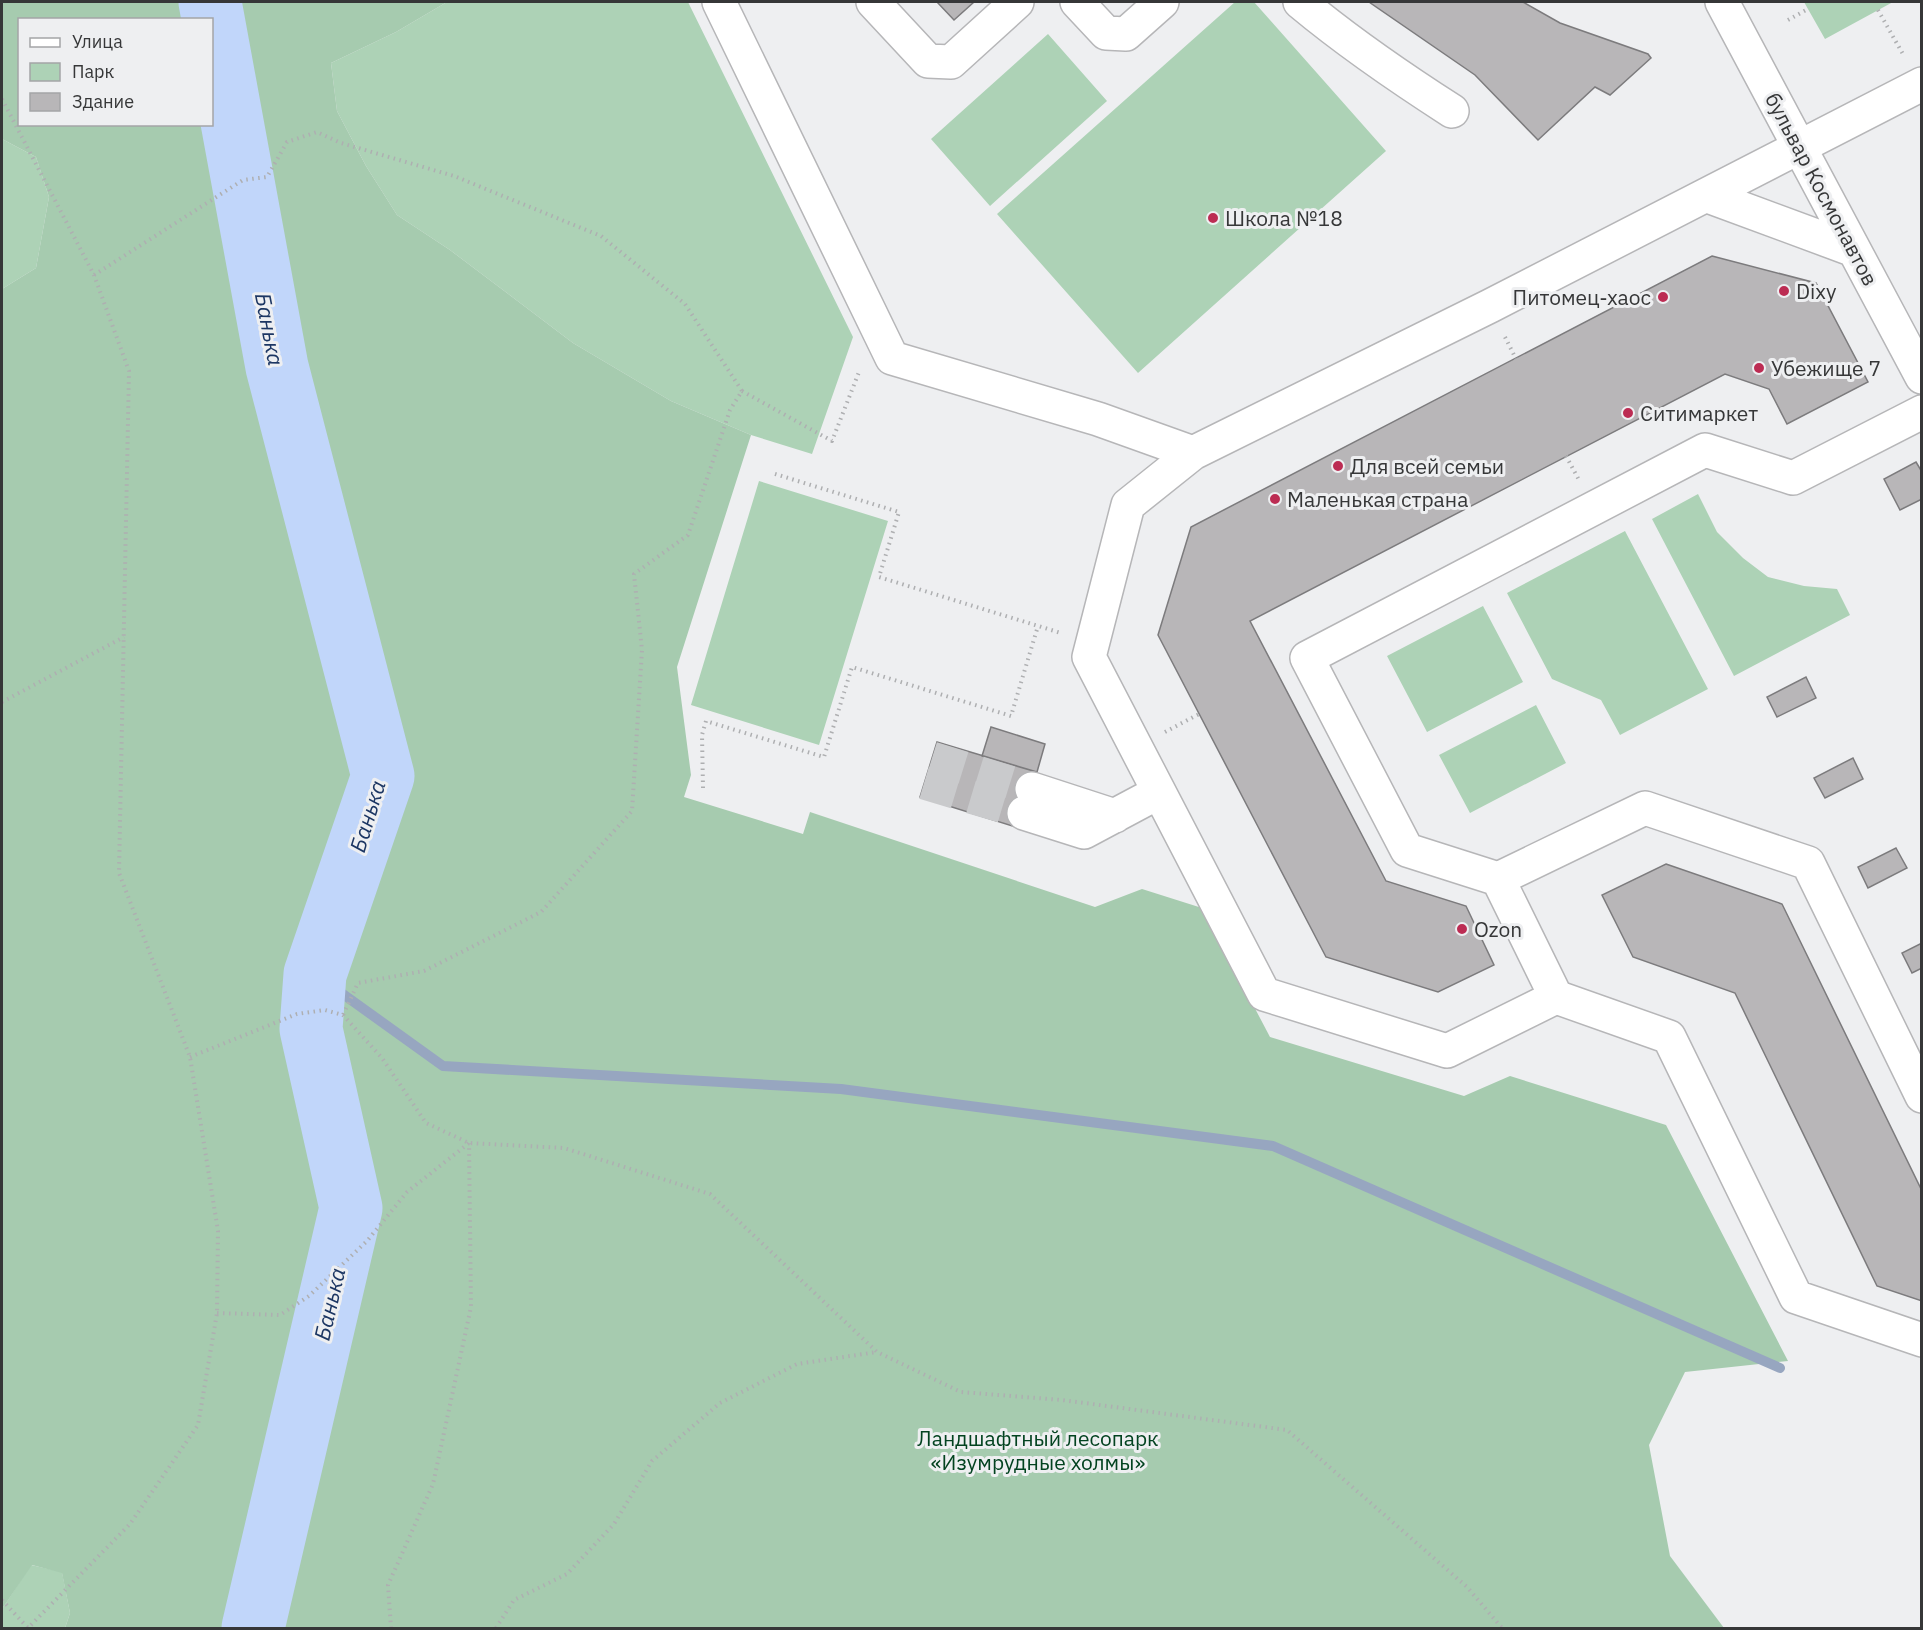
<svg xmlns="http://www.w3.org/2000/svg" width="1923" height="1630" font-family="'IBM Plex Sans',sans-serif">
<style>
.green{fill:#add2b6}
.forest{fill:#a6cbaf;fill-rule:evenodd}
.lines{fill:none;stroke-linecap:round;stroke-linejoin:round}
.stream{stroke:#97a6c0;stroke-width:10}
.river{stroke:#c1d6fa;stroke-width:63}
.building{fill:#b8b6b8;stroke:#7c7b7d;stroke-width:1.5}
.minor-tunnel{stroke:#c9cacc;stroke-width:33;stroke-dasharray:33 16;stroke-linecap:butt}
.minor-casing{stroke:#b6b6b8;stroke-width:36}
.path{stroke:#aeafb1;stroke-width:4;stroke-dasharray:1.5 4.5;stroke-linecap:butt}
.minor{stroke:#fff;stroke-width:33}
.poi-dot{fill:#bc2c53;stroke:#eeeff1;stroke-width:2}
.labels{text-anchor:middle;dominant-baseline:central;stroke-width:6;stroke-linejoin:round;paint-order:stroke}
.street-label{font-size:21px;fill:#363738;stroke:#eeeff1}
.poi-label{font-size:21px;fill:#363738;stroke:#eeeff1;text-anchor:start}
.park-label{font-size:21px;fill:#034320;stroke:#eeeff1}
.water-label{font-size:22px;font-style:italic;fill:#1c3663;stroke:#eeeff1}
</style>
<rect width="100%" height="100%" fill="#eeeff1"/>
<path class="green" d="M447 2H688L853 337 812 454 751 435 671 401 573 343 450 250 397 215 366 166 337 111 331 63 396 32Z
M1235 2H1254L1386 151 1138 373 997 214Z
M1804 2H1893L1825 39Z
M1048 34 1107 101 990 206 931 139Z
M2 139 36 157 49 197 36 268 2 289Z
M759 481 888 521 819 745 691 705Z
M1698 494 1717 532 1743 558 1768 577 1804 586 1837 589 1850 615 1734 676 1652 519Z
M1625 531 1708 689 1620 735 1601 700 1552 679 1507 593Z
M1483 606 1523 682 1427 732 1387 656Z
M1536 705 1566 763 1470 813 1439 755Z
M31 1565 62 1572 70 1613 65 1628H2V1609Z"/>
<path class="forest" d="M2 2H447L396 32 331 63 337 111 366 166 397 215 450 250 573 343 671 401 751 435 677 667 691 775 684 797 803 834 810 812 1095 907 1142 889 1202 908 1270 1037 1464 1096 1510 1076 1666 1125 1788 1361 1685 1372 1649 1445 1670 1556 1724 1628H65L70 1613 62 1573 32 1565 2 1609V289L36 268 49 197 36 157 2 139ZM20 20H212V124H20Z"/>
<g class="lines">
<path class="stream" d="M315 974 443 1066 841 1089 1273 1146 1780 1368"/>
<path class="river" d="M210 2 277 367 383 776 315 974 311 1029 351 1208 253 1628"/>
</g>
<path class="building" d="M937 2H974L954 20Z
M1369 2H1523L1560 23 1648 54 1651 58 1610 95 1595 87 1538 140 1475 75Z
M1712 256 1816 283 1868 382 1787 424 1769 389 1725 374 1250 621 1386 881 1466 906 1494 965 1438 992 1326 957 1158 635 1191 527Z
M1916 462 1922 472V499L1900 510 1884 479Z
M1806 677 1816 698 1777 717 1767 697Z
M991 727 1045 744 1037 772 982 756Z
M937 742 1037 772 1019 828 920 797Z
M1853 758 1863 779 1825 798 1814 778Z
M1896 848 1907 868 1868 888 1858 867Z
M1666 864 1782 904 1922 1191V1301L1877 1286 1735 993 1633 957 1602 895Z
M1922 943V968L1912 973 1902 953Z"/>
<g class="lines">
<path class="minor-tunnel" d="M932 758 1032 789
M924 783 1024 813"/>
<defs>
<path id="minor" d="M719 2 892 358 1098 419 1193 453
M873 2 928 61 951 62 1017 2
M1077 2 1106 33 1126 34 1162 2
M1300 2C1348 42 1399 77 1452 111
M1722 2 1922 377
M1708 196 1854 250
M1922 412 1793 478 1705 450 1307 658 1407 850 1498 879 1645 808 1808 863 1922 1096
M1032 789 1115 816
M1024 813 1084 832 1159 792
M1498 879 1556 997 1669 1037 1796 1297 1922 1340
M1556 997 1447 1051 1264 994 1089 657 1128 505 1193 453 1490 306 1922 84"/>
</defs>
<use href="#minor" class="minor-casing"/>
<path class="path" d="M1878 10 1904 56
M1788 20 1808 9
M2 99 94 275 129 371 119 873 190 1057 218 1231 217 1313 198 1425 130 1524 28 1628
M94 275 243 180 267 177 287 142 317 132 341 143 454 176 601 236 685 304 742 391 730 410 688 535 634 574 642 650 632 811 541 912 424 971 358 983 343 1015
M1505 337 1516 359
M742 391 832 441 859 372
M1566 456 1579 480
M775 474 899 512 879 577 1061 633
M2 702 124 637
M1165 732 1199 714
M703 788 702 735 706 721 824 757 852 667 1011 716 1038 626
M190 1057 297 1014 325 1010 343 1015 382 1058 426 1123 469 1143 564 1148 710 1194 877 1352 961 1392 1062 1400 1287 1430 1467 1587 1502 1628
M217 1313 280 1315 309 1296 367 1241 407 1192 469 1143
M2 1600 28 1628
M391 1628 388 1585 433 1484 471 1307 469 1143
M496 1628 514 1600 567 1574 614 1524 652 1461 720 1403 797 1364 877 1352"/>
<use href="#minor" class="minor"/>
</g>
<g class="poi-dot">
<circle cx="1213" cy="218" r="6"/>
<circle cx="1784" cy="291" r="6"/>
<circle cx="1663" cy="297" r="6"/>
<circle cx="1759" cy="368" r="6"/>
<circle cx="1628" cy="413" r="6"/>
<circle cx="1338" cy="466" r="6"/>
<circle cx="1275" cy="499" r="6"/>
<circle cx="1462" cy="929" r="6"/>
</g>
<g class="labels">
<g class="street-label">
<text transform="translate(1822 189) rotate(62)">бульвар Космонавтов</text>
</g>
<g class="poi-label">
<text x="1225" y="218">Школа №18</text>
<text x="1796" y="291">Dixy</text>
<text x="1651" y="297" text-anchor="end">Питомец-хаос</text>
<text x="1771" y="368">Убежище 7</text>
<text x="1640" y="413">Ситимаркет</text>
<text x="1350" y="466">Для всей семьи</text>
<text x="1287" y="499">Маленькая страна</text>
<text x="1474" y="929">Ozon</text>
</g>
<g class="park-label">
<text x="1038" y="1438">Ландшафтный лесопарк<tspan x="1038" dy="24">«Изумрудные холмы»</tspan></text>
</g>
<g class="water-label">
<text transform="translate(270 329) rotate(79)">Банька</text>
<text transform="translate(367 816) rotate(-73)">Банька</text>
<text transform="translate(329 1304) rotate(-77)">Банька</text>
</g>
</g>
<rect width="1923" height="1630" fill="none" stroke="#363738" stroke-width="6"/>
<rect x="18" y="18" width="195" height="108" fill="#eeeff1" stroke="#a4a5a7" stroke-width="1.5"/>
<rect x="30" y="38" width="30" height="9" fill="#ffffff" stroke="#a4a5a7" stroke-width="1.5"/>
<text x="72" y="48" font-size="18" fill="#363738">Улица</text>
<rect x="30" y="63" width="30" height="18" fill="#add2b6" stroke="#a4a5a7" stroke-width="1.5"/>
<text x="72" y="78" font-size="18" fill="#363738">Парк</text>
<rect x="30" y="93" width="30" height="18" fill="#b8b6b8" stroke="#a4a5a7" stroke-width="1.5"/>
<text x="72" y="108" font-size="18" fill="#363738">Здание</text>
</svg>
